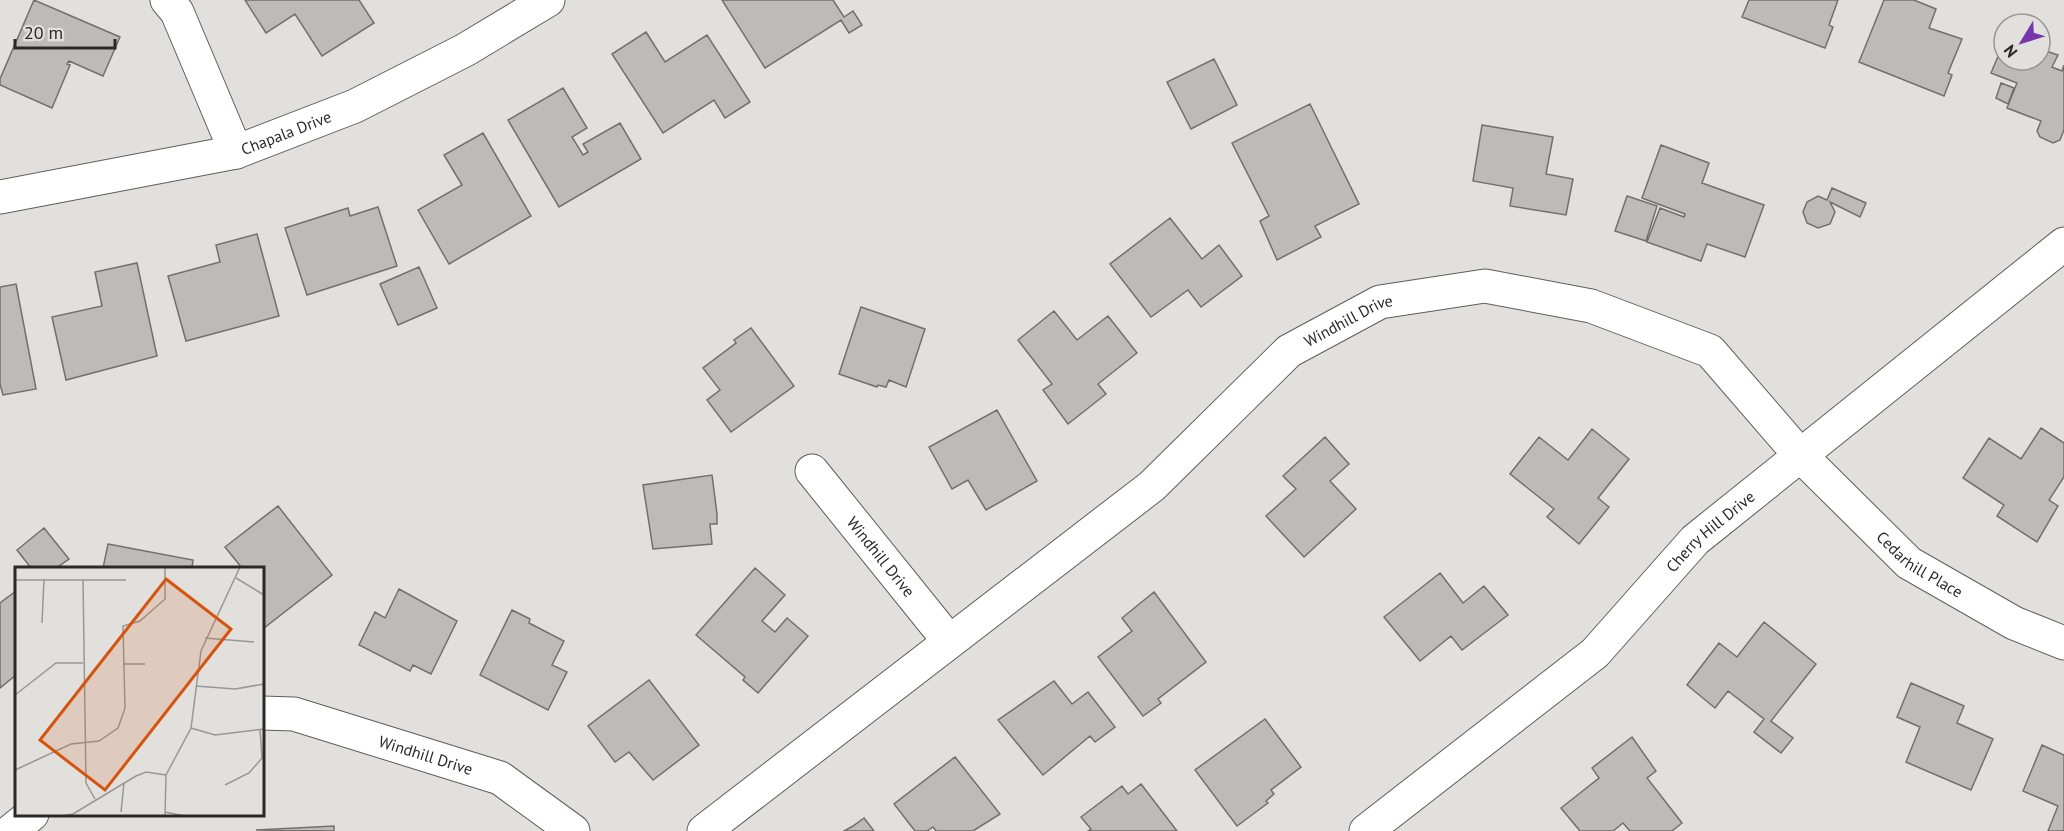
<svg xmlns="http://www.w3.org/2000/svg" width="2064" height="831" font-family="'PT Sans',sans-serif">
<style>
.building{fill:#bcbbb7;stroke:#71706c;stroke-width:1.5}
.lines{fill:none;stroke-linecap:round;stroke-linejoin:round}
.street-casing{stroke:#5f5e5a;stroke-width:35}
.street{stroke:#fff;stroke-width:33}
.labels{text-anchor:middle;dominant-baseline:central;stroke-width:5;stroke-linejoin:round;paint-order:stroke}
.street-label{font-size:16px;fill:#2a2928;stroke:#e1e0dc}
.inset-road{fill:none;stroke:#989794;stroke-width:1.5}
.view{fill:#d5540f;fill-opacity:0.15;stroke:#d5540f;stroke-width:3}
.inset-edge{fill:none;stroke:#2a2928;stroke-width:3}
</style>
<rect width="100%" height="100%" fill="#e1e0dc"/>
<path class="building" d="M34 0 120 37 103 76 69 61 67 64 70 65 52 108 0 85V79Z
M245 0H359L374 23 322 56 295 14 266 33Z
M722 0H833L844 17 853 11 862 25 849 33 841 20 765 68Z
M1749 0H1838L1829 25 1833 27 1825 48 1742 17Z
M1884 0H1914L1936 9 1929 28 1962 39 1948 73 1952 75 1944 96 1859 62Z
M646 32 665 62 707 35 750 102 725 118 714 100 663 133 612 54Z
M2004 42V60H2040V49L2058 55 2052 67 2062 71 2064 65V130L2060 140 2053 143 2040 137 2037 131 2041 121 2007 108 2017 83 1991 73Z
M1214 59 1237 105 1191 129 1167 82Z
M2001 83 2014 88 2008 104 1996 98Z
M563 88 587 128 572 137 583 155 588 152 583 144 620 123 641 159 559 207 508 120Z
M1310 104 1359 204 1315 226 1321 237 1277 260 1260 221 1269 216 1232 143Z
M1482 125 1553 137 1546 174 1573 179 1566 215 1510 206 1513 188 1473 181Z
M483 133 531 216 449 264 418 210 462 185 444 155Z
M1661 145 1709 163 1702 183 1764 205 1745 257 1707 244 1701 261 1647 242 1660 208 1684 217 1685 214 1642 198Z
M1832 188 1866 203 1860 217 1830 202 1835 212 1830 224 1818 228 1807 223 1803 212 1807 202 1818 196 1827 200Z
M1627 196 1657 206 1646 241 1615 231Z
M378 207 397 266 307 295 285 228 348 208 350 216Z
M1170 218 1202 259 1219 245 1242 276 1201 307 1188 290 1151 317 1110 264Z
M257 234 279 316 186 341 168 276 220 262 216 245Z
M137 263 157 356 66 380 52 317 102 306 95 272Z
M419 267 437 308 398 325 380 284Z
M16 284 36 389 3 395 0 384V287Z
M861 307 925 329 906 387 889 380 886 387 878 385 877 387 839 374Z
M1054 311 1077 340 1108 316 1137 353 1098 384 1106 394 1068 424 1043 390 1052 384 1018 340Z
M751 328 794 386 731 432 707 400 720 390 703 368 736 343 734 340Z
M997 410 1037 481 986 510 968 480 952 489 929 447Z
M2041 428 2064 443V477L2049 500 2058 506 2037 542 1997 516 2004 505 1963 478 1989 438 2021 459Z
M1592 429 1629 459 1598 498 1609 507 1579 544 1547 517 1554 509 1510 474 1539 437 1568 460Z
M1325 437 1349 464 1330 481 1356 509 1304 557 1266 516 1296 489 1283 476Z
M712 475 717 514V524H710L712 544 653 549 643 485Z
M278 506 332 575 264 628 262 568H242L225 547Z
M44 528 69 559 56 568H31L17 550Z
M108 544 193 560 192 568H103Z
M755 568 785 595 762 621 775 632 787 618 808 636 758 693 743 680 745 677 696 635Z
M1440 573 1463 603 1484 586 1508 615 1462 650 1451 636 1420 661 1384 617Z
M399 589 457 621 431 674 413 665 410 671 359 645 375 612 385 618Z
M16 591V675L0 688V603Z
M1154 592 1206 662 1158 699 1161 703 1143 716 1098 657 1132 631 1122 618Z
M512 610 530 619 529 623 564 641 552 665 567 672 548 710 480 675Z
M1764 622 1816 664 1771 721 1793 738 1781 753 1754 732 1764 719 1728 691 1715 708 1687 685 1719 643 1737 657Z
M649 680 699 745 653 780 629 752 615 762 588 726Z
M1054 681 1072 704 1088 692 1115 727 1095 742 1090 736 1043 775 998 720Z
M1911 683 1964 706 1957 723 1993 739 1971 790 1906 762 1920 727 1897 717Z
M1265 719 1301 767 1271 790 1274 794 1266 801 1268 803 1237 826 1195 770Z
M1632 737 1656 771 1647 778 1682 823 1672 831H1630L1623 823 1613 831H1580L1561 808 1599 778 1592 768Z
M2042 745 2064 755V831H2048L2058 806 2023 791Z
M955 757 1000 814 973 831H936L933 827 927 831H915L894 804Z
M1141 784 1177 831H1088L1091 829 1081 817 1122 786 1128 794Z
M864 818 874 831H844L853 826Z
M334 826V831L256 830Z"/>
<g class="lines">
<defs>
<g id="street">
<path d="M167 0 177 12 236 152"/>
<path id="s1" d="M0 197 236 152 355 106 465 50 548 0"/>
<path id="s2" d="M812 471 949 641"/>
<path id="s3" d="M262 713 294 714 500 778 573 831"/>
<path d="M11 831 32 814"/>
<path id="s4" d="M704 831 1152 486 1289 351 1380 302 1485 286 1591 306 1710 351 1799 454 1909 563 2014 623 2064 643"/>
<path id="s5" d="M1366 831 1595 653 1695 540 2064 244"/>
</g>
</defs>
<use href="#street" class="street-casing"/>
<use href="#street" class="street"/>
</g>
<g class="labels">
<g class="street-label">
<text stroke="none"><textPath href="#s1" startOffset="294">Chapala Drive</textPath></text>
<text stroke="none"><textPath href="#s4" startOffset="825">Windhill Drive</textPath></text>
<text stroke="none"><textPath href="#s5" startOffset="458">Cherry Hill Drive</textPath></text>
<text stroke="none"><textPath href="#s2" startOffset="110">Windhill Drive</textPath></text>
<text stroke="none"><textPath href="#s4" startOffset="1503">Cedarhill Place</textPath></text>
<text stroke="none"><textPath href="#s3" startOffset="170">Windhill Drive</textPath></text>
</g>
</g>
<g transform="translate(15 567)">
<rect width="249" height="249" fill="#e1e0dc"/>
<path class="inset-road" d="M221 11 249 28M0 13H111M68 13 71 216 80 232M27 56 29 12M190 71 239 75M108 97H130M181 119 220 122 249 117M0 128 41 96H68M176 161 200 168 249 162M0 203 56 177 84 174 103 161 110 141 108 59 125 54 150 32V0M210 218 234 206 247 191 245 162M106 245 109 216M150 245 170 249M46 249 58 247 121 209 131 205 151 208M150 249 151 208 176 161 186 84 225 0"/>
<path class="view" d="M151 12 216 62 90 223 25 173Z"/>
<rect width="249" height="249" class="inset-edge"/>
</g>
<g transform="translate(2022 42) rotate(232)"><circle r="28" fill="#e1e0dc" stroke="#989794" stroke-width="1.5"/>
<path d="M0-4.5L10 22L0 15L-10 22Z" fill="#7736aa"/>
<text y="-9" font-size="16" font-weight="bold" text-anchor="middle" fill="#2a2928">N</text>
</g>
<path d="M15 39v9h100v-9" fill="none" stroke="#2a2928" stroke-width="3"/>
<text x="24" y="39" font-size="18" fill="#2a2928" stroke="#e1e0dc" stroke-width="4.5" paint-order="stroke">20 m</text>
</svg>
